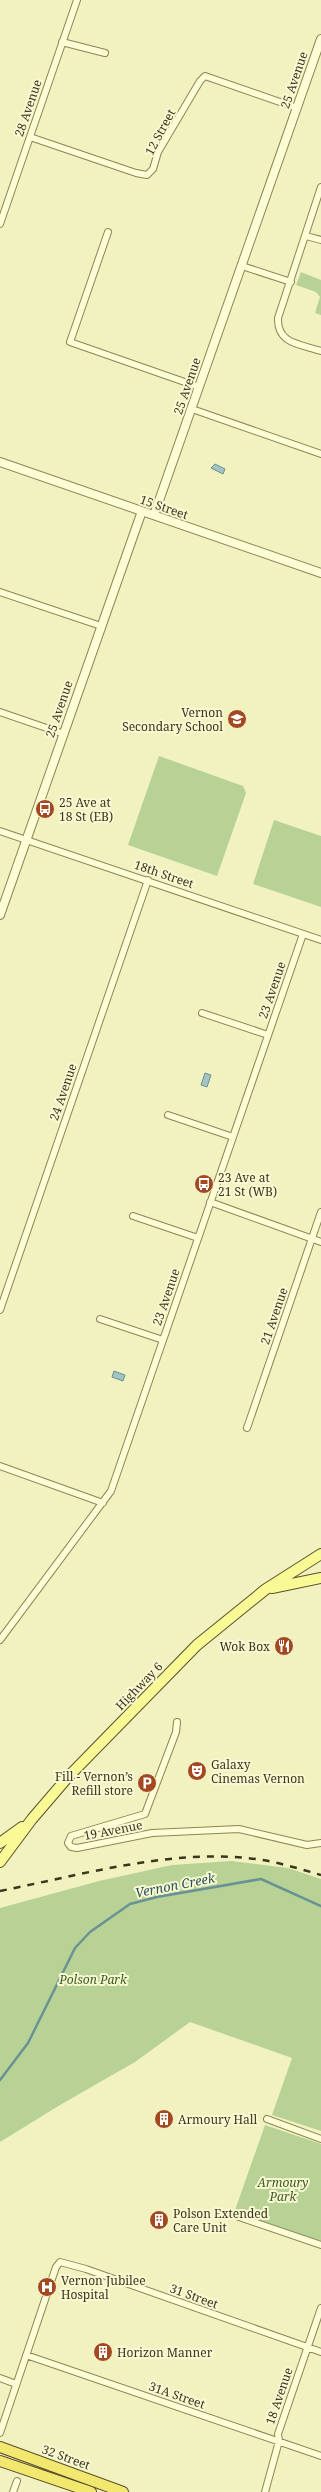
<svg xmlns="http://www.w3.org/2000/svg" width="321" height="2492" font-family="'Noto Serif',serif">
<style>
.green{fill:#b7d294}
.water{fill:#a4c4c4;stroke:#6a9194}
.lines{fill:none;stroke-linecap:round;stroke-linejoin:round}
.stream{stroke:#6a9194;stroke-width:2.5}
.minor-casing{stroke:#8e8556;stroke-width:8}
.tertiary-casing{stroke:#8e8556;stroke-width:10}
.primary-casing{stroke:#5b502b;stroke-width:12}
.trunk-casing{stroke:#5b502b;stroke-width:12}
.minor{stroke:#fcfcd5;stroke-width:6}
.tertiary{stroke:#fcfcd5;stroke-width:8}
.primary{stroke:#f9f995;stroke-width:10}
.trunk{stroke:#f2e76f;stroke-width:10}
.rail{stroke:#3c361c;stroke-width:2.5;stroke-dasharray:7 7;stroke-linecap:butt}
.labels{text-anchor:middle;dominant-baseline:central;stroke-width:4;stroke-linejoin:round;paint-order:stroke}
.street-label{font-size:12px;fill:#3c361c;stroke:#f8f9d2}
.poi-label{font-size:12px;fill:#3c361c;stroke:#f8f9d2;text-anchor:start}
.park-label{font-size:12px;font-style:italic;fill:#3a5b21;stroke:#f8f9d2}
.water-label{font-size:13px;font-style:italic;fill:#2a515d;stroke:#f8f9d2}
</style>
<rect width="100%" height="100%" fill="#f2f2c1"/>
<path class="green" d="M301 272 321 280V315L315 313 320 297 316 292 296 285Z
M159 756 243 786 246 793 217 876 128 845Z
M274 820 321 836V907L253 884Z
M231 1861 288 1868 321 1879V2131L272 2115 292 2058 190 2022 135 2062 60 2105 0 2142V1908L99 1881 172 1865Z
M265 2125 321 2144V2241L234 2213Z"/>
<path class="water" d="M215 464 225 469 223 474 211 468Z
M205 1073 211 1075 207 1087 201 1085Z
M114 1371 125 1375 123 1381 112 1377Z"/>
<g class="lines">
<path class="stream" d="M0 2080 28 2043 75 1948 90 1932 130 1904 157 1897 261 1879 321 1906"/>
<defs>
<path id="minor" d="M62 42 105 53
M30 137 136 173 147 175 153 169 158 152 200 81 205 76 297 108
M321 187 278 318C277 344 300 344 321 351
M0 224 77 0
M108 232 70 342 199 387
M306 236 321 240
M242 266 291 282
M192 409 321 454
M0 592 101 626
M0 712 64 734
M0 831 321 940
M202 1013 268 1035
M168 1115 233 1137
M210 1202 321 1242
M133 1216 198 1238
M0 1310 148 880
M100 1319 163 1340
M247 1428 321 1212
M0 1466 103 1503
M0 1640 111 1491 303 934
M177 1722 176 1732 145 1814 71 1836 68 1843 71 1847 77 1848 152 1833 239 1829 307 1845 321 1843
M267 2119 321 2139
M239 2217 321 2245
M26 2355 321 2456
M0 2378 16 2384
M0 2433 56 2267 60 2262 86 2269 321 2352
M13 2492 17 2481
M265 2492 279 2441 278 2434 321 2308"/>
<path id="tertiary" d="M0 462 321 573
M154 515 321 39
M0 915 142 511"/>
<path id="primary" d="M272 1588 321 1578
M0 1843 22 1827
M0 1862 32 1819 68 1777 197 1645 266 1589 321 1554"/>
<path id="trunk" d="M0 2447 123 2492
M0 2461 91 2492"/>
</defs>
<use href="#minor" class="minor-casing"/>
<use href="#tertiary" class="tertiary-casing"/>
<use href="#primary" class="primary-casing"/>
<use href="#trunk" class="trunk-casing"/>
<use href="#minor" class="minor"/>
<use href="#tertiary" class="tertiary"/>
<use href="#primary" class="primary"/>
<use href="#trunk" class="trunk"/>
<path class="rail" d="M0 1891C81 1875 174 1848 256 1859 278 1862 300 1869 321 1875"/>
</g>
<defs>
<symbol id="school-disc" viewBox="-11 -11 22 22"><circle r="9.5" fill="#a34820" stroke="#f8f9d2"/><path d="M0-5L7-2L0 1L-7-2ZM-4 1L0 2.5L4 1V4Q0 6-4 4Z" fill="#fff"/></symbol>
<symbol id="bus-disc" viewBox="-11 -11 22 22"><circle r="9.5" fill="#a34820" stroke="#f8f9d2"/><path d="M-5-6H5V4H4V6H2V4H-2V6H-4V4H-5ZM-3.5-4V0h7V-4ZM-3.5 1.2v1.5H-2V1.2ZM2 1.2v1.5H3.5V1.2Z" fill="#fff"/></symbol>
<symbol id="restaurant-disc" viewBox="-11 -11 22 22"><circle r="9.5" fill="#a34820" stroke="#f8f9d2"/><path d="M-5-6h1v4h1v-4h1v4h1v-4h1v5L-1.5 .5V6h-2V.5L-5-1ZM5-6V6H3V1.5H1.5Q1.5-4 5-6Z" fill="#fff"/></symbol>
<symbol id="theatre-disc" viewBox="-11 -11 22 22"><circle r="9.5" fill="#a34820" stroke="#f8f9d2"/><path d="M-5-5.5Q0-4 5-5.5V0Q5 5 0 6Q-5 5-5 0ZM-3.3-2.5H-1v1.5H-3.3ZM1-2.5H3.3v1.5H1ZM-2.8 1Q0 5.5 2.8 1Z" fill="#fff"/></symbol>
<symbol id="parking-disc" viewBox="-11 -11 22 22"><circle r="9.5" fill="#a34820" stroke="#f8f9d2"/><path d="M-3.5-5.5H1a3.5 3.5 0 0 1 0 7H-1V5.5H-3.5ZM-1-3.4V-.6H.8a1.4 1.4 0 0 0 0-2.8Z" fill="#fff"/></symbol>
<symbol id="building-disc" viewBox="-11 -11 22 22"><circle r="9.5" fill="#a34820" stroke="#f8f9d2"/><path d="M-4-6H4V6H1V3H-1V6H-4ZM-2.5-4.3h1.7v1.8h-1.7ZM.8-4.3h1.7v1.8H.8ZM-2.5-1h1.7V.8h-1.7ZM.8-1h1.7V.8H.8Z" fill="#fff"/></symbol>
<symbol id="hospital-disc" viewBox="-11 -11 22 22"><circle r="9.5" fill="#a34820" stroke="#f8f9d2"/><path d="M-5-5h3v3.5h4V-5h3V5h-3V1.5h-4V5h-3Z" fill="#fff"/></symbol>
</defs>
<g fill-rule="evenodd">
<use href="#school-disc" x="226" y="708" width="22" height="22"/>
<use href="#bus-disc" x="34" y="798" width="22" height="22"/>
<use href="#bus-disc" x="193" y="1173" width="22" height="22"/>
<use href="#restaurant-disc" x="273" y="1635" width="22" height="22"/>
<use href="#theatre-disc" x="186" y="1760" width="22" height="22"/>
<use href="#parking-disc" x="136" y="1772" width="22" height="22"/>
<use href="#building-disc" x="153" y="2108" width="22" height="22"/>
<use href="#building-disc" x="148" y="2209" width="22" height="22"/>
<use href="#hospital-disc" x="36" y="2276" width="22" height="22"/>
<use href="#building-disc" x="92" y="2341" width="22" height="22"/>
</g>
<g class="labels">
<g class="street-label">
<text transform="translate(294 80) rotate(-71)">25 Avenue</text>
<text transform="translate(28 108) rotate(-71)">28 Avenue</text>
<text transform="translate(160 132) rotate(-62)">12 Street</text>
<text transform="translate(187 386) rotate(-71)">25 Avenue</text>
<text transform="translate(164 507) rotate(19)">15 Street</text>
<text transform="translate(59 709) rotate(-71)">25 Avenue</text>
<text transform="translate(164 874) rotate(19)">18th Street</text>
<text transform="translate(272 990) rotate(-71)">23 Avenue</text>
<text transform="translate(63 1092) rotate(-71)">24 Avenue</text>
<text transform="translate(166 1297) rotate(-71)">23 Avenue</text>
<text transform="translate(274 1316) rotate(-71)">21 Avenue</text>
<text transform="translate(139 1686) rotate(-46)">Highway 6</text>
<text transform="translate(113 1830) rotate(-11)">19 Avenue</text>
<text transform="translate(194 2296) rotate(20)">31 Street</text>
<text transform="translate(177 2395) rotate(19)">31A Street</text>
<text transform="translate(279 2396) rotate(-71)">18 Avenue</text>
<text transform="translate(66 2457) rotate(20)">32 Street</text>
</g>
<g class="poi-label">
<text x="223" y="712" text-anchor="end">Vernon<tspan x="223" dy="14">Secondary School</tspan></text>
<text x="59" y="802">25 Ave at<tspan x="59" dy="14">18 St (EB)</tspan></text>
<text x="218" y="1177">23 Ave at<tspan x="218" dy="14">21 St (WB)</tspan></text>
<text x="270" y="1646" text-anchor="end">Wok Box</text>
<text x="211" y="1764">Galaxy<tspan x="211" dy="14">Cinemas Vernon</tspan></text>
<text x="133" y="1776" text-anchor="end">Fill - Vernon’s<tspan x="133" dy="14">Refill store</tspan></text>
<text x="178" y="2119">Armoury Hall</text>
<text x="173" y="2213">Polson Extended<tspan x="173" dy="14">Care Unit</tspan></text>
<text x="61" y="2280">Vernon Jubilee<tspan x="61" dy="14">Hospital</tspan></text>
<text x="117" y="2352">Horizon Manner</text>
</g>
<g class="park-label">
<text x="93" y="1979">Polson Park</text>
<text x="283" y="2182">Armoury<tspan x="283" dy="14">Park</tspan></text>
</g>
<g class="water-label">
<text transform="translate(175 1885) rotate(-11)">Vernon Creek</text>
</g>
</g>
</svg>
